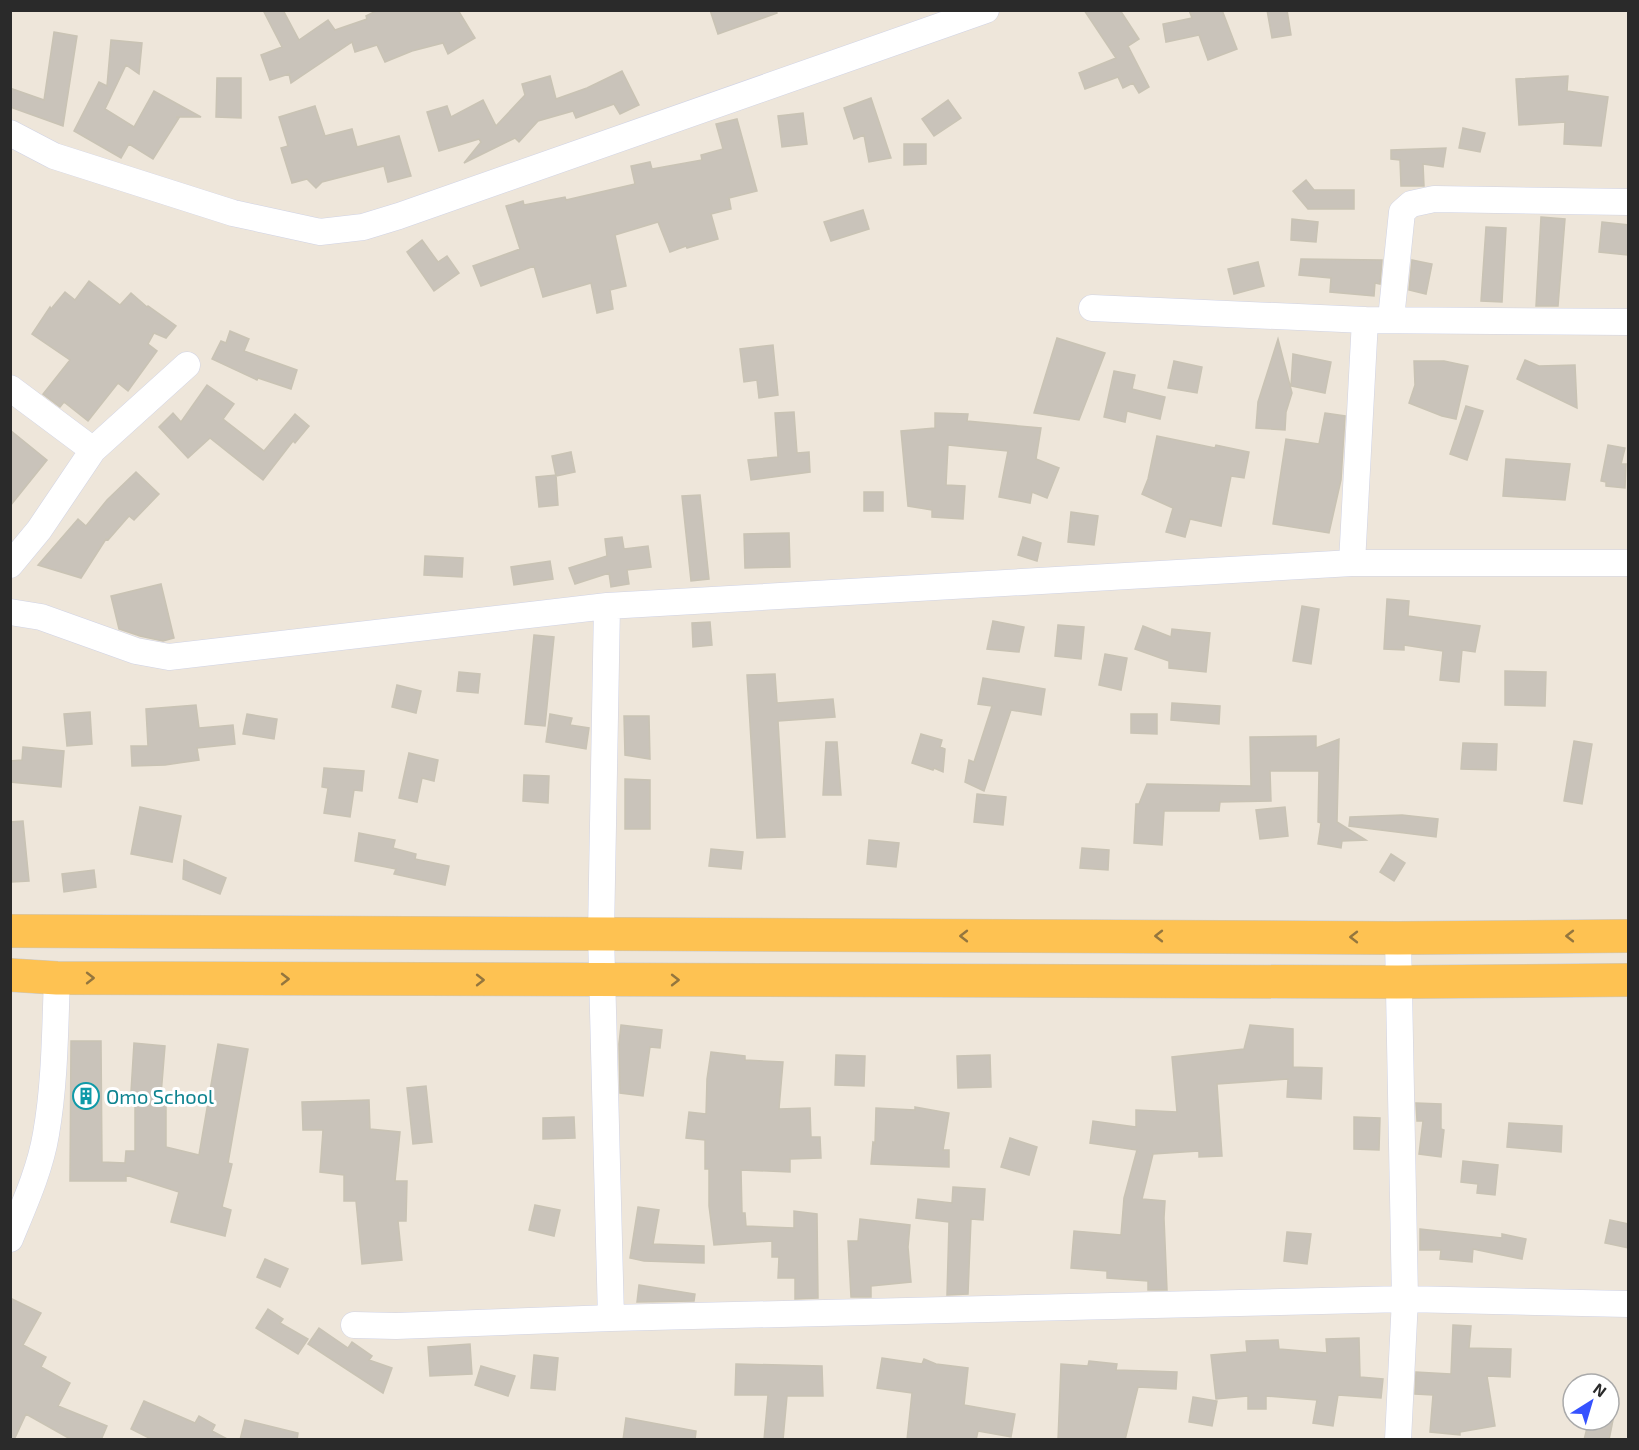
<svg xmlns="http://www.w3.org/2000/svg" width="1639" height="1450" font-family="'Exo 2',sans-serif">
<style>
.building{fill:#c9c3ba;stroke:#c9c3b4;stroke-width:1.5}
.lines{fill:none;stroke-linecap:round;stroke-linejoin:round}
.minor-casing{stroke:#d0d3e5;stroke-width:27}
.trunk-casing{stroke:#c8c8c8;stroke-width:34}
.minor{stroke:#fff;stroke-width:26}
.trunk{stroke:#fec252;stroke-width:33}
.oneway{stroke:#94763e}
.labels{text-anchor:middle;dominant-baseline:central;stroke-width:6;stroke-linejoin:round;paint-order:stroke}
.culture-label{font-size:20px;fill:#0d838f;stroke:#fff;text-anchor:start}
</style>
<rect width="100%" height="100%" fill="#eee6da"/>
<path class="building" d="M263 10H283L299 40 328 20 335 30 367 19 366 16 378 10H458L475 38 448 54 443 43 412 51 385 62 377 45 355 52 352 42 291 83 289 74 270 80 261 55 282 47Z
M710 10H776L777 13 718 34Z
M1084 10H1120L1139 39 1128 46 1149 87 1139 93 1133 83 1123 88 1118 77 1085 89 1079 73 1116 58Z
M1189 10H1222L1237 49 1208 60 1199 35 1166 42 1163 24 1192 18Z
M1267 10H1287L1291 35 1272 38Z
M54 32 77 36 63 126 10 107V88L44 100Z
M111 40 142 43 139 74 126 65 105 109 134 127 154 91 201 117H176L179 118 153 159 129 144 121 158 74 131 99 82 107 86Z
M622 71 639 105 620 114 614 104 576 118 573 111 538 121 519 142 515 138 464 163 481 142 479 139 439 151 427 112 447 106 451 117 483 100 496 126 525 95 522 84 550 76 556 99 587 88Z
M1568 76 1567 91 1608 97 1601 146 1564 144 1565 122 1519 125 1516 79Z
M217 78H241V118L216 117Z
M871 98 891 158 869 162 864 135 854 139 844 108Z
M948 100 961 118 934 136 922 119Z
M315 106 325 136 352 129 357 147 399 136 411 176 388 182 384 166 322 182 316 188 307 179 292 183 281 148 288 146 279 117Z
M803 113 807 144 782 147 778 116Z
M737 119 757 191 729 198 731 209 711 214 718 239 687 248 686 246 670 252 658 222 615 235 626 286 610 290 613 309 597 313 591 283 543 297 534 266 481 286 473 266 520 249 506 206 523 201 524 205 565 197 566 200 635 184 631 166 650 162 652 169 702 160 701 155 723 149 716 124Z
M1463 128 1485 133 1480 152 1459 148Z
M904 144H926V164L904 165Z
M1446 148 1443 167 1423 164 1424 186H1401L1400 160 1391 159V150Z
M1306 180 1314 190H1354V209H1308L1293 191Z
M863 210 869 229 831 241 824 222Z
M1541 217 1565 219 1558 306H1536Z
M1292 219 1318 222 1316 242 1291 240Z
M1602 222 1629 225 1627 255 1599 252Z
M1486 227 1506 228 1502 302 1481 301Z
M422 240 438 262 447 256 459 273 434 291 407 252Z
M1301 259 1382 260 1380 284 1375 283 1374 296 1330 292 1331 278 1299 275Z
M1412 260 1432 264 1426 294 1409 290Z
M1258 262 1264 286 1234 294 1228 269Z
M89 281 120 305 131 293 147 307 148 306 176 326 166 338 154 333 148 344 157 351 128 391 118 383 88 421 64 402 60 407 43 394 70 360 32 334 50 307 51 309 65 292 75 300Z
M230 331 249 339 244 351 297 370 291 389 258 378 257 380 212 359 221 341 226 343Z
M1057 338 1105 353 1079 420 1034 413Z
M1278 339 1292 393 1286 412 1285 430 1256 428 1258 402Z
M773 345 778 395 759 398 757 380 744 382 740 349Z
M1293 354 1331 362 1325 393 1291 386Z
M1525 360 1539 366 1575 365 1577 408 1517 379Z
M1174 361 1202 367 1197 393 1168 388Z
M1414 361H1444L1468 366 1456 419 1442 416 1409 403 1415 385Z
M1114 371 1135 375 1132 389 1165 397 1160 419 1127 411 1125 422 1104 417Z
M207 385 234 404 223 419 264 451 295 414 309 426 295 443 293 441 263 480 210 438 188 458 159 427 173 413 181 422Z
M1466 406 1483 411 1467 460 1450 454Z
M794 412 797 453 809 452 810 472 751 480 748 460 778 457 775 413Z
M935 413 968 414 967 421 1041 428 1036 459 1059 468 1047 498 1032 492 1030 503 999 497 1008 451 948 445 946 485 965 486 963 519 932 517V510L908 506 901 431 935 428Z
M1325 413 1345 416 1341 480 1329 533 1273 524 1286 439 1319 444Z
M10 430 47 460 10 506Z
M1157 436 1215 448 1216 445 1249 452 1244 478 1231 476 1221 526 1190 519 1185 537 1166 532 1173 508 1142 494 1148 479Z
M1608 445 1625 448 1621 464H1626L1625 488 1606 486V482L1601 481Z
M571 452 575 472 556 476 552 456Z
M1506 459 1570 464 1565 500 1503 496Z
M136 472 159 494 134 520 129 516 108 540 106 539 81 578 38 565 78 519 86 526 107 500Z
M556 475 558 505 539 507 536 477Z
M864 492H883V511H864Z
M700 495 709 579 691 581 682 496Z
M1071 512 1098 516 1094 545 1068 542Z
M789 533 790 567 745 568 744 534Z
M622 537 624 549 648 546 651 567 627 570 629 584 611 587 609 573 575 584 569 568 607 556 605 539Z
M1023 537 1041 543 1037 561 1018 555Z
M425 556 463 558 462 577 424 575Z
M550 561 553 579 514 585 511 567Z
M161 584 174 638 163 641 140 636 119 629 111 596Z
M1387 599 1409 601 1408 616 1480 626 1475 652 1462 650 1459 682 1440 680 1443 651 1404 645V650L1384 649Z
M1302 606 1319 609 1311 664 1293 661Z
M993 621 1024 627 1019 652 987 649Z
M710 622 712 645 693 647 692 623Z
M1058 625 1084 627 1081 659 1055 656Z
M1143 626 1171 637 1172 629 1210 633 1206 672 1169 668V661L1135 649Z
M534 635 554 637 545 726 525 724Z
M1105 654 1127 658 1121 690 1099 685Z
M1505 671 1546 672 1545 706 1505 705Z
M459 672 480 674 478 693 457 691Z
M775 674 777 703 833 699 835 717 778 721 785 837 757 838 747 675Z
M983 678 1045 689 1041 715 1011 710 984 791 965 782 969 760 974 762 992 706 978 704Z
M397 685 421 691 416 713 392 707Z
M1172 703 1220 706 1219 724 1171 720Z
M196 705 199 728 233 725 235 744 197 748 199 760 165 765 132 766 131 746H148L146 709Z
M90 712 92 744 67 746 64 714Z
M247 714 277 719 274 739 243 734Z
M550 714 572 718 570 725 589 728 586 749 546 742Z
M1131 714H1157V734L1131 733Z
M624 716H649L650 759 625 755Z
M921 734 942 740 940 747 945 749 943 772 934 768 933 770 912 763Z
M1316 736V748L1339 739 1337 822 1366 840 1342 841 1341 848 1318 844 1321 823 1318 822 1319 771H1270L1271 801 1220 802 1219 811H1164L1162 845 1134 843 1136 804H1139L1147 784 1251 786 1250 737Z
M1574 741 1592 744 1582 804 1564 801Z
M826 742H837L841 795H823Z
M1463 743 1497 744 1496 770 1461 769Z
M23 747 64 751 61 787 10 782V761L22 760Z
M409 753 438 760 434 781 422 778 417 802 399 798Z
M324 768 364 771 362 791 354 790 350 817 324 813 328 788 322 787Z
M524 775 549 776 548 803 523 801Z
M625 779 650 780V829H625Z
M977 794 1006 797 1003 825 974 822Z
M140 807 181 816 172 862 131 854Z
M1285 807 1288 836 1260 839 1256 810Z
M1402 815 1438 819 1436 837 1349 826 1350 817Z
M23 821 29 881 12 882 10 822Z
M359 833 395 840 393 848 416 854 415 859 449 866 445 885 394 874 396 869 355 861Z
M869 840 899 843 896 867 867 864Z
M1082 848 1109 850 1108 870 1080 868Z
M711 849 743 852 741 869 709 866Z
M1391 854 1405 863 1394 881 1380 872Z
M184 860 226 878 220 894 183 879Z
M94 870 96 887 64 892 62 874Z
M621 1025 662 1030 660 1048 650 1047 643 1096 620 1093 619 1044Z
M1250 1025 1293 1029V1067L1322 1068 1321 1099 1287 1097 1288 1079 1217 1084 1222 1156 1199 1157V1151L1153 1154 1142 1199 1165 1201 1164 1218 1167 1290H1148V1281L1107 1278V1271L1071 1268 1074 1231 1121 1235 1124 1198 1137 1150 1090 1143 1093 1121 1136 1127V1110L1177 1112 1172 1057 1244 1049Z
M71 1041H101L102 1162 125 1163 126 1151H135V1093L131 1092 134 1043 165 1046 161 1095 166 1094V1147L199 1155 218 1044 248 1049 228 1163 232 1164 222 1207 231 1210 225 1236 171 1222 179 1192 126 1175V1181H70Z
M711 1052 745 1056V1060L783 1062 779 1109 810 1108 811 1137H820L821 1158 790 1159V1172L741 1170 742 1213H745L746 1226 794 1228V1211L817 1214 818 1298 795 1299V1278H778L779 1257H772V1241L714 1245 709 1206V1169H705V1140L686 1138 689 1112 706 1114 707 1079Z
M836 1055 865 1056 864 1086 835 1085Z
M990 1055 991 1087 958 1088 957 1056Z
M426 1086 432 1142 413 1144 407 1088Z
M369 1100 370 1129 400 1132 395 1181H407L406 1221H398L402 1260 362 1264 356 1201H344V1175L320 1172 323 1130H303L302 1102Z
M1416 1103 1441 1104V1129L1444 1130 1441 1157 1419 1154 1423 1121H1417Z
M915 1107 949 1113 943 1150H949V1167L871 1164 873 1142 875 1143 876 1108 915 1110Z
M574 1117 575 1138 543 1139V1118Z
M1354 1117 1380 1118 1379 1150 1354 1149Z
M1509 1123 1562 1126 1561 1152 1507 1147Z
M1010 1138 1037 1147 1029 1175 1001 1167Z
M1463 1161 1498 1165 1495 1195 1477 1193 1478 1184 1461 1182Z
M953 1187 985 1189 983 1220 971 1219 968 1294 947 1295 949 1222 916 1218 918 1199 952 1203Z
M535 1205 560 1210 554 1236 529 1230Z
M638 1207 659 1210 653 1244 704 1246V1263L644 1261 630 1258Z
M860 1219 910 1225 908 1247 911 1282 871 1286V1297H851L848 1241H858Z
M1610 1220 1629 1224V1248L1605 1243Z
M1420 1229 1502 1238V1234L1526 1239 1522 1259 1473 1249 1472 1262 1440 1259 1441 1250H1420Z
M1287 1232 1311 1234 1307 1264 1284 1261Z
M265 1259 288 1269 280 1287 257 1277Z
M639 1285 695 1294 694 1301 637 1302Z
M10 1298 41 1313 23 1345 46 1357 41 1367 70 1383 58 1406 107 1426 101 1440H72L26 1414 14 1440H10Z
M268 1309 283 1319 280 1323 308 1339 298 1354 256 1328Z
M1453 1325 1471 1326 1469 1348 1511 1349 1510 1377 1487 1376 1495 1426 1460 1432V1435L1430 1432 1433 1395 1415 1394 1416 1372 1451 1374Z
M319 1328 348 1348 352 1342 372 1356 369 1360 392 1368 383 1393 308 1344Z
M1359 1338 1360 1377 1383 1379 1381 1398 1338 1395 1333 1426 1313 1423 1317 1400 1266 1396V1409H1248V1396L1216 1399 1211 1355 1247 1352 1246 1341 1278 1340 1279 1349 1327 1353 1326 1339Z
M470 1344 472 1374 430 1376 428 1347Z
M534 1355 558 1358 555 1390 531 1388Z
M882 1358 922 1364 924 1359 936 1364 968 1368 964 1405 1015 1414 1011 1437 978 1431 976 1440H907L912 1393 877 1388Z
M1089 1361 1117 1364 1116 1370 1177 1372 1176 1389 1138 1387 1125 1440H1058L1061 1364 1088 1366Z
M736 1364 822 1366 823 1396H787L783 1440H764L768 1395H735Z
M481 1366 515 1376 508 1396 475 1385Z
M1193 1397 1217 1401 1212 1426 1189 1422Z
M144 1401 195 1423 199 1416 215 1425 212 1431 229 1440H153L131 1429Z
M626 1418 696 1431 695 1440H623Z
M245 1420 298 1433 297 1440H240Z
M1589 1420H1613L1609 1440H1584Z"/>
<g class="lines">
<defs>
<path id="minor" d="M10 133 54 156 233 213 265 220 320 232 363 227 399 216 986 10
M1092 308 1365 320 1628 322
M1391 319 1402 212 1411 204 1434 199 1628 202
M10 388 93 450
M1352 563 1365 320
M10 565 39 530 93 450 187 365
M607 606 601 934 611 1318
M10 612 41 617 136 651 169 657 607 606 1352 563H1628
M1398 938 1405 1299 1398 1440
M10 1239C24 1205 40 1170 46 1134 55 1083 55 1030 57 978
M354 1325 396 1326 611 1318 1405 1299 1628 1304"/>
<path id="trunk" d="M10 931 1398 938 1628 936
M10 975 57 978 1397 982 1628 980"/>
</defs>
<use href="#minor" class="minor-casing"/>
<use href="#trunk" class="trunk-casing"/>
<use href="#minor" class="minor"/>
<use href="#trunk" class="trunk"/>
</g>
<defs><path id="oneway-chevron" d="M-2-3.5L2.5 0L-2 3.5" fill="none" stroke-width="1.6" stroke-linecap="round" stroke-linejoin="round" transform="scale(1.5)"/></defs>
<g class="oneway">
<use href="#oneway-chevron" transform="translate(964 936) rotate(-180)"/>
<use href="#oneway-chevron" transform="translate(1159 936) rotate(-180)"/>
<use href="#oneway-chevron" transform="translate(1570 936) rotate(180)"/>
<use href="#oneway-chevron" transform="translate(1354 937) rotate(-180)"/>
<use href="#oneway-chevron" transform="translate(90 978)"/>
<use href="#oneway-chevron" transform="translate(285 979)"/>
<use href="#oneway-chevron" transform="translate(480 980)"/>
<use href="#oneway-chevron" transform="translate(675 980)"/>
</g>
<defs>
<symbol id="building-ring" viewBox="-11 -11 22 22"><circle r="9.5" fill="#fff" stroke="#0f9aa8" stroke-width="1.5"/><path d="M-4-6H4V6H1V3H-1V6H-4ZM-2.5-4.3h1.7v1.8h-1.7ZM.8-4.3h1.7v1.8H.8ZM-2.5-1h1.7V.8h-1.7ZM.8-1h1.7V.8H.8Z" fill="#0f9aa8"/></symbol>
</defs>
<g fill-rule="evenodd">
<use href="#building-ring" x="71" y="1081" width="30" height="30"/>
</g>
<g class="labels">
<g class="culture-label">
<text x="106" y="1096">Omo School</text>
</g>
</g>
<rect width="1639" height="1450" fill="none" stroke="#2a2a2a" stroke-width="24"/>
<g transform="translate(1591 1402) rotate(37)"><circle r="28" fill="#ffffff" stroke="#aaaaaa" stroke-width="1.5"/>
<path d="M0-4.5L10 22L0 15L-10 22Z" fill="#3652ff"/>
<text y="-9" font-size="16" font-weight="bold" text-anchor="middle" fill="#2a2a2a">N</text>
</g>
</svg>
